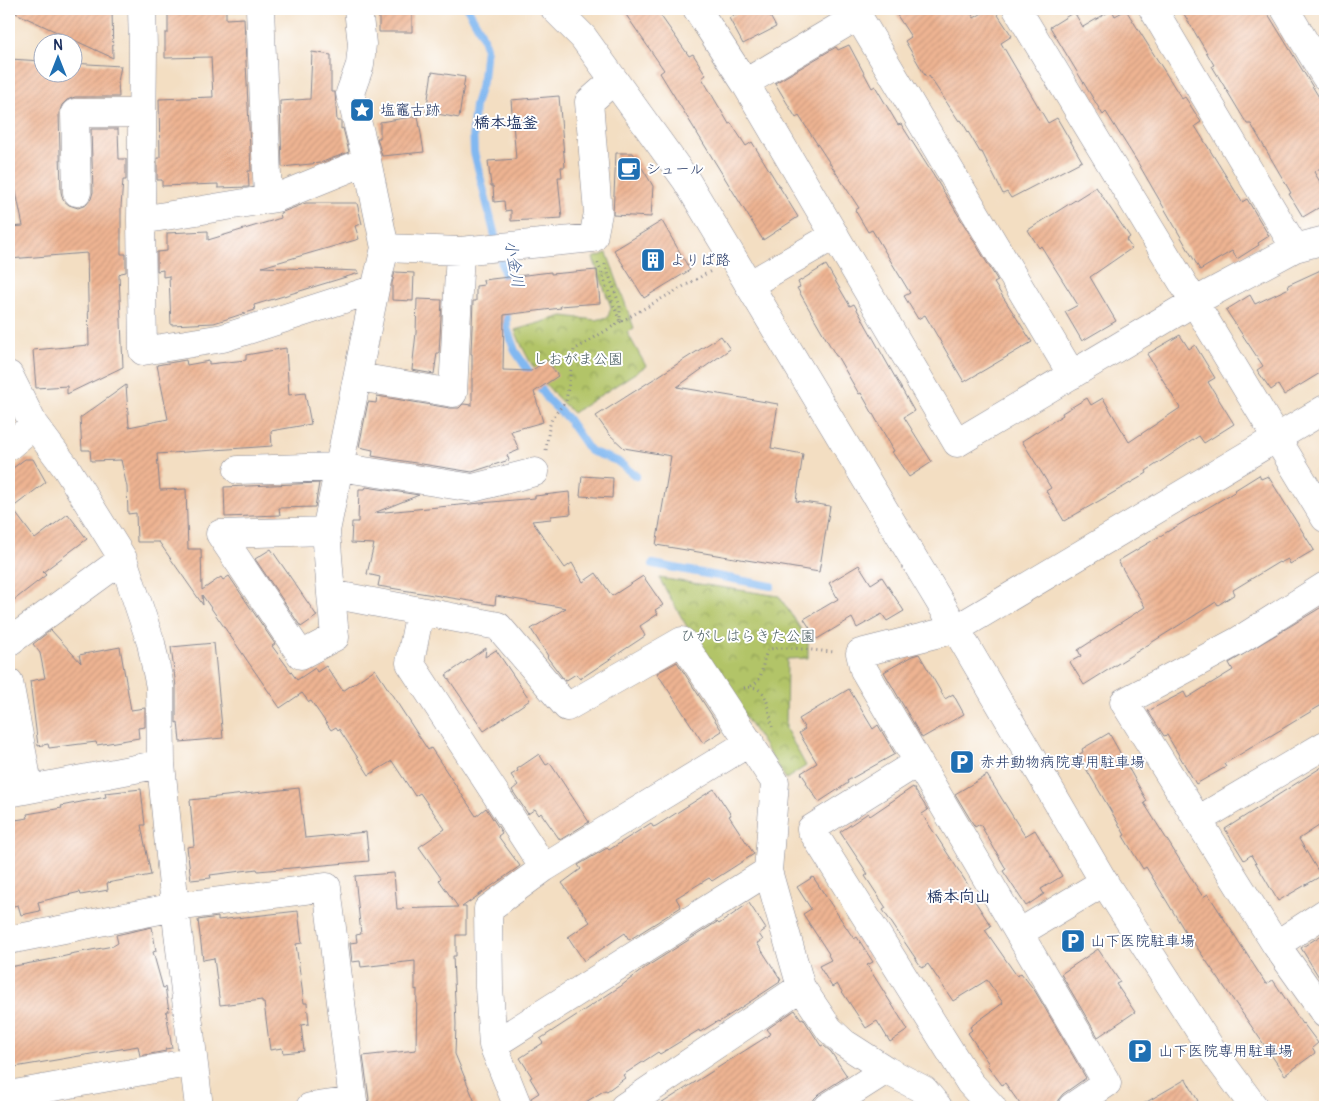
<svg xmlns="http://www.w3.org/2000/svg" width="1334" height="1116" font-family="Pangolin,'Klee One',sans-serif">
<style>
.park{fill:url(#park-crowns);stroke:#667a62}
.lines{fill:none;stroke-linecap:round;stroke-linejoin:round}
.stream{stroke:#81b8f1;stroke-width:8}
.building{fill:url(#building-hatch)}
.minor-casing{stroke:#878690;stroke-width:29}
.tertiary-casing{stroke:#878690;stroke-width:29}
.path{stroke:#878690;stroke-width:3;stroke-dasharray:1 4;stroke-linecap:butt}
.minor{stroke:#fff;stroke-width:28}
.tertiary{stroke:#fff;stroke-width:28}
.labels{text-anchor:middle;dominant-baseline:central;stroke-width:4;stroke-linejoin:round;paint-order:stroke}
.poi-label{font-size:15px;fill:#1b2f5e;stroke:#fff;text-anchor:start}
.park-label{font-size:15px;fill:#485c61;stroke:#fff}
.neighbourhood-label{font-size:16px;font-weight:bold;fill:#1b2f5e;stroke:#fff}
.water-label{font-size:16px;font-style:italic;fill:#3a588a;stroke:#fff}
</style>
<defs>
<pattern id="park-crowns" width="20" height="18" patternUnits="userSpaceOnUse" patternTransform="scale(1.25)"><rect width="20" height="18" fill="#b2c467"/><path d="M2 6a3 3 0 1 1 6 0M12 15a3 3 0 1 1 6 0" fill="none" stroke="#90a058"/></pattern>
<pattern id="building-hatch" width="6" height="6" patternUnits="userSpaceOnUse" patternTransform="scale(1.25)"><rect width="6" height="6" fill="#eeb492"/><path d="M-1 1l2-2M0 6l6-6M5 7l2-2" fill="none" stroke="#cc9b80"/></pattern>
</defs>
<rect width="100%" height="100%" fill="#fff"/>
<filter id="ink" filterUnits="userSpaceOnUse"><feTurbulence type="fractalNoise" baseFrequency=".02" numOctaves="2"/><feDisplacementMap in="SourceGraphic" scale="10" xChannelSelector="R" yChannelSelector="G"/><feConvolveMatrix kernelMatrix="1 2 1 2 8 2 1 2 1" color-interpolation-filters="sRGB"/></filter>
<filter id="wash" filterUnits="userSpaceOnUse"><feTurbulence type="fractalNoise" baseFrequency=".0096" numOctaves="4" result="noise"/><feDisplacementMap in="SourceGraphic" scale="20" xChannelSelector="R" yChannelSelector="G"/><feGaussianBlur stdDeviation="1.12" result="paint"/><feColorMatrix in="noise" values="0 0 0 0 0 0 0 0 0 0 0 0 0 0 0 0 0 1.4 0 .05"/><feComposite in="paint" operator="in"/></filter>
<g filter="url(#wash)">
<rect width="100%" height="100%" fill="#f3dec2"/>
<path class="park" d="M607 253 634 328 627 332 646 366 573 413C544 385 530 367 515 330L563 316 596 320 608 317 611 307 593 258Z
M659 578 779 596 808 640V658L787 659 786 729 806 766 786 779 690 632Z"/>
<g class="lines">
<path class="stream" d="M468 9 481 32 486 47 483 78 475 105 473 127 474 152 504 272 505 286
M506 305 507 328 515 351 549 401 567 418 590 451 617 461 636 476
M653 564 771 586"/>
</g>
<g id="blocks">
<path class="building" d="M9 9H112L113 58 9 10Z
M168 9H226V19L244 18 251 171H248L249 187 218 188V184L162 186V180H157V158H160L159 99 213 97 211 57 165 58V33H168Z
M379 9H412V32H379Z
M622 9H656L689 56 693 54 706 75 702 78 729 124 731 123 746 146 752 142 798 217 763 240 660 73 664 70Z
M746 9H766L776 27 743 44 729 18Z
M893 9H969L974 18 989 9H994L1012 36 1001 43 1048 123 1057 118 1082 161 1011 198 1007 192 1003 194 982 152H980L961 120 959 121 929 76 926 77 905 41 911 37Z
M1181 9H1265L1325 107V165L1314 172 1325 190V204L1303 217 1289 194 1291 193 1251 124H1247L1212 66 1214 65Z
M1112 10 1115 16 1126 10 1182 99 1185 97 1201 122 1195 126 1242 202 1247 199 1269 236 1258 243 1259 245 1237 259 1232 251 1200 270 1138 163 1106 112 1103 115 1050 27 1074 12 1083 27Z
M849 45 872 88 875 86 898 125 901 124 954 208 998 281 994 283 1032 342 964 382 925 315 918 319 904 296 910 293 872 230 868 232 855 210 859 208 799 116 796 118 775 83 836 47 838 50Z
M312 52 331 55V92H335L337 121H341V129L343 128 349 152 320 163 282 167 280 101 310 99Z
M10 59 42 61V72H72V63L121 66 118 82 119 97H75L67 100 62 105 59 113 61 192 63 200 69 205 78 208 86 205 91 199 93 192 91 129H118L119 159H126V180H123L121 207V254H126V272L121 273 119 275 123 367 67 394V386L36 388 33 350 89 345 87 253 9 259V227L23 226 15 187 9 188Z
M432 72 465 77 459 118 426 112Z
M559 96 565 167H561L562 177H558L562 218 511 221V210L505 211 504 201 494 202 493 186H491L488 161 516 159 511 100Z
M418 116 424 152 382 156 377 138H380V122Z
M616 153H633L653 186 651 217 613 215Z
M1096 187 1130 237 1126 240 1132 248 1090 277 1116 321 1082 341 1065 312 1078 305 1041 246 1039 248 1028 230Z
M306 203H357L362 224 355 226 359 239 262 267 358 271 359 273 254 305 255 310 214 323 171 325 169 276 163 277V270L157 271V252L167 251V233L208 231V240L281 218 280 213Z
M662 221 690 270 644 298 614 250Z
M826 265 850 306 854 304 914 411 904 417 932 462 909 477 892 452 894 451 861 393 859 394 837 356H836L797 288 800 287 798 282Z
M1325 268V370L1284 395 1278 385 1271 390 1257 370 1263 366 1226 310 1250 295 1255 304 1289 288 1288 285Z
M597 270 600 303 560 306 561 308 504 315 503 370 531 371 547 360 558 376 534 392 543 422 511 431 519 450 507 455 509 460 472 472 372 456 373 450 359 447 368 402 376 403 377 396 450 408H459L463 404 472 405V354H471L473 301H476V286L484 285 483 280 551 272V274Z
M395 272 414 273 413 301 392 300V283Z
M417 299 442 300 439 353H437L434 374 412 370 416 333Z
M1180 335 1189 349 1195 345 1215 378 1208 382 1234 424 1204 443 1199 436 1146 471 1147 473 1139 478 1064 521 1046 491 1051 488 1022 441 1063 415 1062 413 1087 398 1091 405 1103 398 1129 442 1180 408 1147 354Z
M721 336 730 349 677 387 778 404 771 448 803 454 796 501 830 506 819 572 656 545 671 456 624 448 609 434 596 416Z
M286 348 289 395 305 393 311 424 271 431 272 446 157 454 160 490 186 489 188 549H201L202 590 221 577 223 580 229 576 275 644 272 646 297 680 315 668 317 672 326 666 343 691 375 669 428 750 431 748 476 816 486 808 502 833 498 836 520 866 462 907H466V935H456V956H453L456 1024 455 1054 477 1107H367L369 1099 363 1056 416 1050 417 989 415 990V961L361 967 360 961 352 962 350 943 357 942 356 935 361 934 355 876 394 873 397 909 458 907 439 880 441 878 419 847 445 829 420 793 415 796 392 761 369 775 339 729 338 730 336 727 331 730 311 701 309 702 302 693 280 708 202 595 203 605 159 542H137L136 513 128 514 127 487 121 460 91 461 90 450H82L80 418 126 385 129 427 168 419 157 365 186 360 187 365 209 361V364L246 360V355Z
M25 459H33L46 482 12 508 35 539 68 514 87 539 43 572 46 575 9 604V471Z
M1259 475 1261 479 1268 476 1314 550 1290 564 1288 559 1280 563 1279 562 1233 590 1235 594 1218 605 1216 602 1084 685 1070 662 1081 656 1078 650 1145 607 1118 561 1236 491 1235 490Z
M582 476 613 478 612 498 580 496Z
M319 483 315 507 279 508 280 515 225 517 224 487Z
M366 487 419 495 374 513 535 498V496L569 492 571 514 551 516V519L532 521 565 568 572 563 583 582 596 573 612 596 643 576 663 605 655 610 658 614 640 626 645 636 580 679 576 674 565 681 547 657 548 656 531 629 566 608 496 596 495 605 378 586 380 577 367 574 374 544 351 543 352 522H358L359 489H365Z
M271 549 317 616 301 627 255 559Z
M859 565 871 584 882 577 904 611 887 621 882 614 857 628 852 618 817 639 804 619 838 599 829 583Z
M1325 605V703L1224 764 1226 767 1196 784 1167 735 1164 736 1148 711 1184 692 1187 698 1233 670 1229 663Z
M51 630 81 663 79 655 120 647 131 710 145 708V727L138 728 139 738 97 745 96 742 49 748 48 744 38 746 30 681 45 678 40 653 33 644Z
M214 643 223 738 180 742 178 722 176 723V687L171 647Z
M486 648 485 657 496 650 530 700 484 731 446 675Z
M919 654 945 699 953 694 964 714 922 738 884 672 912 656Z
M677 662 722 731 703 743 657 673Z
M849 689 873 729 878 725 895 754 847 781 848 783 819 802 806 783 807 782 801 773 817 763 799 733 805 729 799 719Z
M1109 733 1147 801 1144 803 1203 897 1208 894 1266 984 1273 980 1302 1024 1303 1023 1318 1043 1312 1048 1315 1053 1285 1075 1187 933H1186L1146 867 1143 869 1123 836 1125 835 1078 755 1083 752 1082 749Z
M539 754 546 765 550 763 589 822 560 840 541 813 539 815 535 809 528 814 512 790 518 785 511 775 518 771 517 769Z
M1325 765V822L1299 839 1321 876 1278 901 1251 855 1244 860 1225 829Z
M987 775 1025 836 1035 830 1062 876 1041 889 1044 894 1026 906 1003 871 1006 869 980 824 975 827 955 794Z
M913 787 928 810 922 814 970 888 967 889 991 926 985 930 1017 976 1021 973 1035 991 1086 1078 1063 1094 1058 1100 1057 1107H1022L1005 1083 1002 1085 987 1065 989 1064 968 1033 972 1030 970 1027 1003 1003 987 980 953 1001 928 964 922 968 883 910 886 908 865 876 868 874 840 832 868 813 870 816Z
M299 788 305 838 366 832 369 861 258 871 257 869 210 875 211 878 191 880 187 847 194 846 190 800Z
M141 789 145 825H141L151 875 107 883 108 890 81 895 80 892 38 902 40 911 21 915 18 905 9 907V821L28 818 27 814 62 808 61 806 106 797 105 793Z
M714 789 731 815 729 816 754 854 712 881 709 878 676 898 681 907 629 940 625 933 584 961 568 937 590 922 562 883 581 869 578 865 607 848 609 850 651 823 653 827 656 826Z
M813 877 854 939 857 937 873 962 867 965 908 1030 890 1042 877 1021 866 1028 837 984 832 987 819 966 831 960 828 955 829 954 803 914 811 909 797 887Z
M749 903 766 929 759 934 763 940 757 943 781 980 779 981 780 982 719 1022 718 1021 700 1032 699 1030 660 1054 658 1052 623 1075 625 1078 607 1091 605 1090 578 1107H533L531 1098 539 1093 530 1078 532 1077 520 1058 543 1043 540 1039 621 986 646 967 717 922 719 924Z
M298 911 302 943 296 944 304 1003H307L309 1024 301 1025 304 1051 283 1053 282 1048 270 1050 264 1003H262V1000L220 1005 214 958 203 960 198 920 218 917V920Z
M152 927 156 951 153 952 163 988 165 987 169 1011H166L172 1048 165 1049 166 1051 140 1056 138 1046 9 1068V967L48 960 70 955V954L113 946 118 943 116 935Z
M1325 933V987L1301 948Z
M1098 949 1120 982 1116 984 1135 1012 1098 1037 1061 974Z
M795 1010 801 1019 803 1018 821 1046 823 1045 831 1052 847 1076 819 1094 814 1099 812 1107H656L771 1034 767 1029Z
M1186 1079 1198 1101 1187 1107H1138Z"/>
</g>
</g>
<g filter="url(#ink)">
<use href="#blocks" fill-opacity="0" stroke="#878690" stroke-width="1"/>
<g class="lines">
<defs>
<path id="minor" d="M142 9 143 49 141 220 143 351 223 338 375 289
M260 9 268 199
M358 9 362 44 360 65 350 93 367 161 385 248 375 289 326 531 331 594 420 611 410 663 544 868
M697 9 745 83
M854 9 858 16 745 83 957 443 1194 302 1295 248 1325 240
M1017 9 1325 518
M1153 9 1295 248
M1285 9 1325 76
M858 16 1072 375
M77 192 75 113H142
M141 220 276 198 367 161
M385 248 460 251 593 238 598 213 589 102 614 80
M749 285 835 235
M9 375 34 425 67 469 123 559 151 643 160 687 161 764 175 907 199 1107
M358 377 453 393 460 251
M9 446 34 425
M238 470 339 467 473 488 535 472
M326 531 220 534 301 655 335 637 331 594
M1325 586 1238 641 1124 702 1276 945 1325 1014
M420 611 498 626 567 707 682 641 775 782 768 871 801 987 829 1029 844 1043 886 1070 924 1090 938 1107
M956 629 860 653 864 670 1107 1083 1072 1107
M9 642 123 559
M9 682 29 789
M918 762 811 829 970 1083 992 1107
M9 793 161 764
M1198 820 1325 745
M1019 933 1104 882
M9 940 175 907 327 887 353 1101 310 1107
M1276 945 1325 913
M493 1045 768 871
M9 1095 193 1062
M518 1107 493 1045 489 987 488 909 544 868 750 742
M624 1107 801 987
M828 1107 886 1070"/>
<path id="tertiary" d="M555 9 583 37 686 180 956 629 1104 882 1210 1047 1254 1107
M956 629 1325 409"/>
</defs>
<use href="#minor" class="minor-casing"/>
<use href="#tertiary" class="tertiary-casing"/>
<path class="path" d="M598 263 620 322 711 271
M546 450 549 428 552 418 566 401 574 350 620 322V306L604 261
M751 686C767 678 759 662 769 649 791 646 813 651 835 652
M744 688C768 682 769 710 772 727"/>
<use href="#minor" class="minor"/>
<use href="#tertiary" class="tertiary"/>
</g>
</g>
<defs>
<symbol id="sight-square" viewBox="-11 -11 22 22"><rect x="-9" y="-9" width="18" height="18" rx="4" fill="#1f6fb2" stroke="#fff"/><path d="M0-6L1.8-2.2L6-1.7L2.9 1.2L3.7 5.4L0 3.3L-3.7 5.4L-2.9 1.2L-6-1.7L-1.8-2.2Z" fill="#fff"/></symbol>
<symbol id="cafe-square" viewBox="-11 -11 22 22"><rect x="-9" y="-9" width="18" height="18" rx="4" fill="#1f6fb2" stroke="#fff"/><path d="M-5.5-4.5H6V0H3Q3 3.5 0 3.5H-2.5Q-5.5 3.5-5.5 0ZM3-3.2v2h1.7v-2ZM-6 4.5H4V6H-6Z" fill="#fff"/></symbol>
<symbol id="building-square" viewBox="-11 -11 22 22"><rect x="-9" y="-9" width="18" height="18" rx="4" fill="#1f6fb2" stroke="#fff"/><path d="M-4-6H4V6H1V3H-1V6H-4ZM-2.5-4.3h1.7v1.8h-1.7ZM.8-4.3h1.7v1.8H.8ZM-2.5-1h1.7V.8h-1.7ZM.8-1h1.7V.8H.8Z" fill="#fff"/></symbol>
<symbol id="parking-square" viewBox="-11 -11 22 22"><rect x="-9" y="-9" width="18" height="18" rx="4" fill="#1f6fb2" stroke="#fff"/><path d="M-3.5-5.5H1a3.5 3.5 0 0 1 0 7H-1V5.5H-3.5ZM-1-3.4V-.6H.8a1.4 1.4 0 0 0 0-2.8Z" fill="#fff"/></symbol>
</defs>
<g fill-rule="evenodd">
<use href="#sight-square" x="348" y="96" width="28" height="28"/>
<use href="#cafe-square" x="615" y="155" width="28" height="28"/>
<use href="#building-square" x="639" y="246" width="28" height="28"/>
<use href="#parking-square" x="948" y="748" width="28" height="28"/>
<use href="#parking-square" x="1059" y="927" width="28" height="28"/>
<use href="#parking-square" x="1126" y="1037" width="28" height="28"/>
</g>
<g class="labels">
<g class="poi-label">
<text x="380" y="110">塩竈古跡</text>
<text x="646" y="169">シュール</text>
<text x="670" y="260">よりば路</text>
<text x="980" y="762">赤井動物病院専用駐車場</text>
<text x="1090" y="941">山下医院駐車場</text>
<text x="1158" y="1051">山下医院専用駐車場</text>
</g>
<g class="park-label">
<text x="578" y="359">しおがま公園</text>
<text x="748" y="636">ひがしはらきた公園</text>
</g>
<g class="neighbourhood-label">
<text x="506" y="123">橋本塩釜</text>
<text x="959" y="897">橋本向山</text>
</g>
<g class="water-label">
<text transform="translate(514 264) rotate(80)">小金川</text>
</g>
</g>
<rect width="1334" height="1116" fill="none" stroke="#fff" stroke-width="30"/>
<g transform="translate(58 58)"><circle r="24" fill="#ffffff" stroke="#a4acbf"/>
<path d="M0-4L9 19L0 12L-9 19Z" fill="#1f6fb2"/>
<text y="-8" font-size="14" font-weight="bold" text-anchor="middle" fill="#1b2f5e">N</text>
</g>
</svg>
